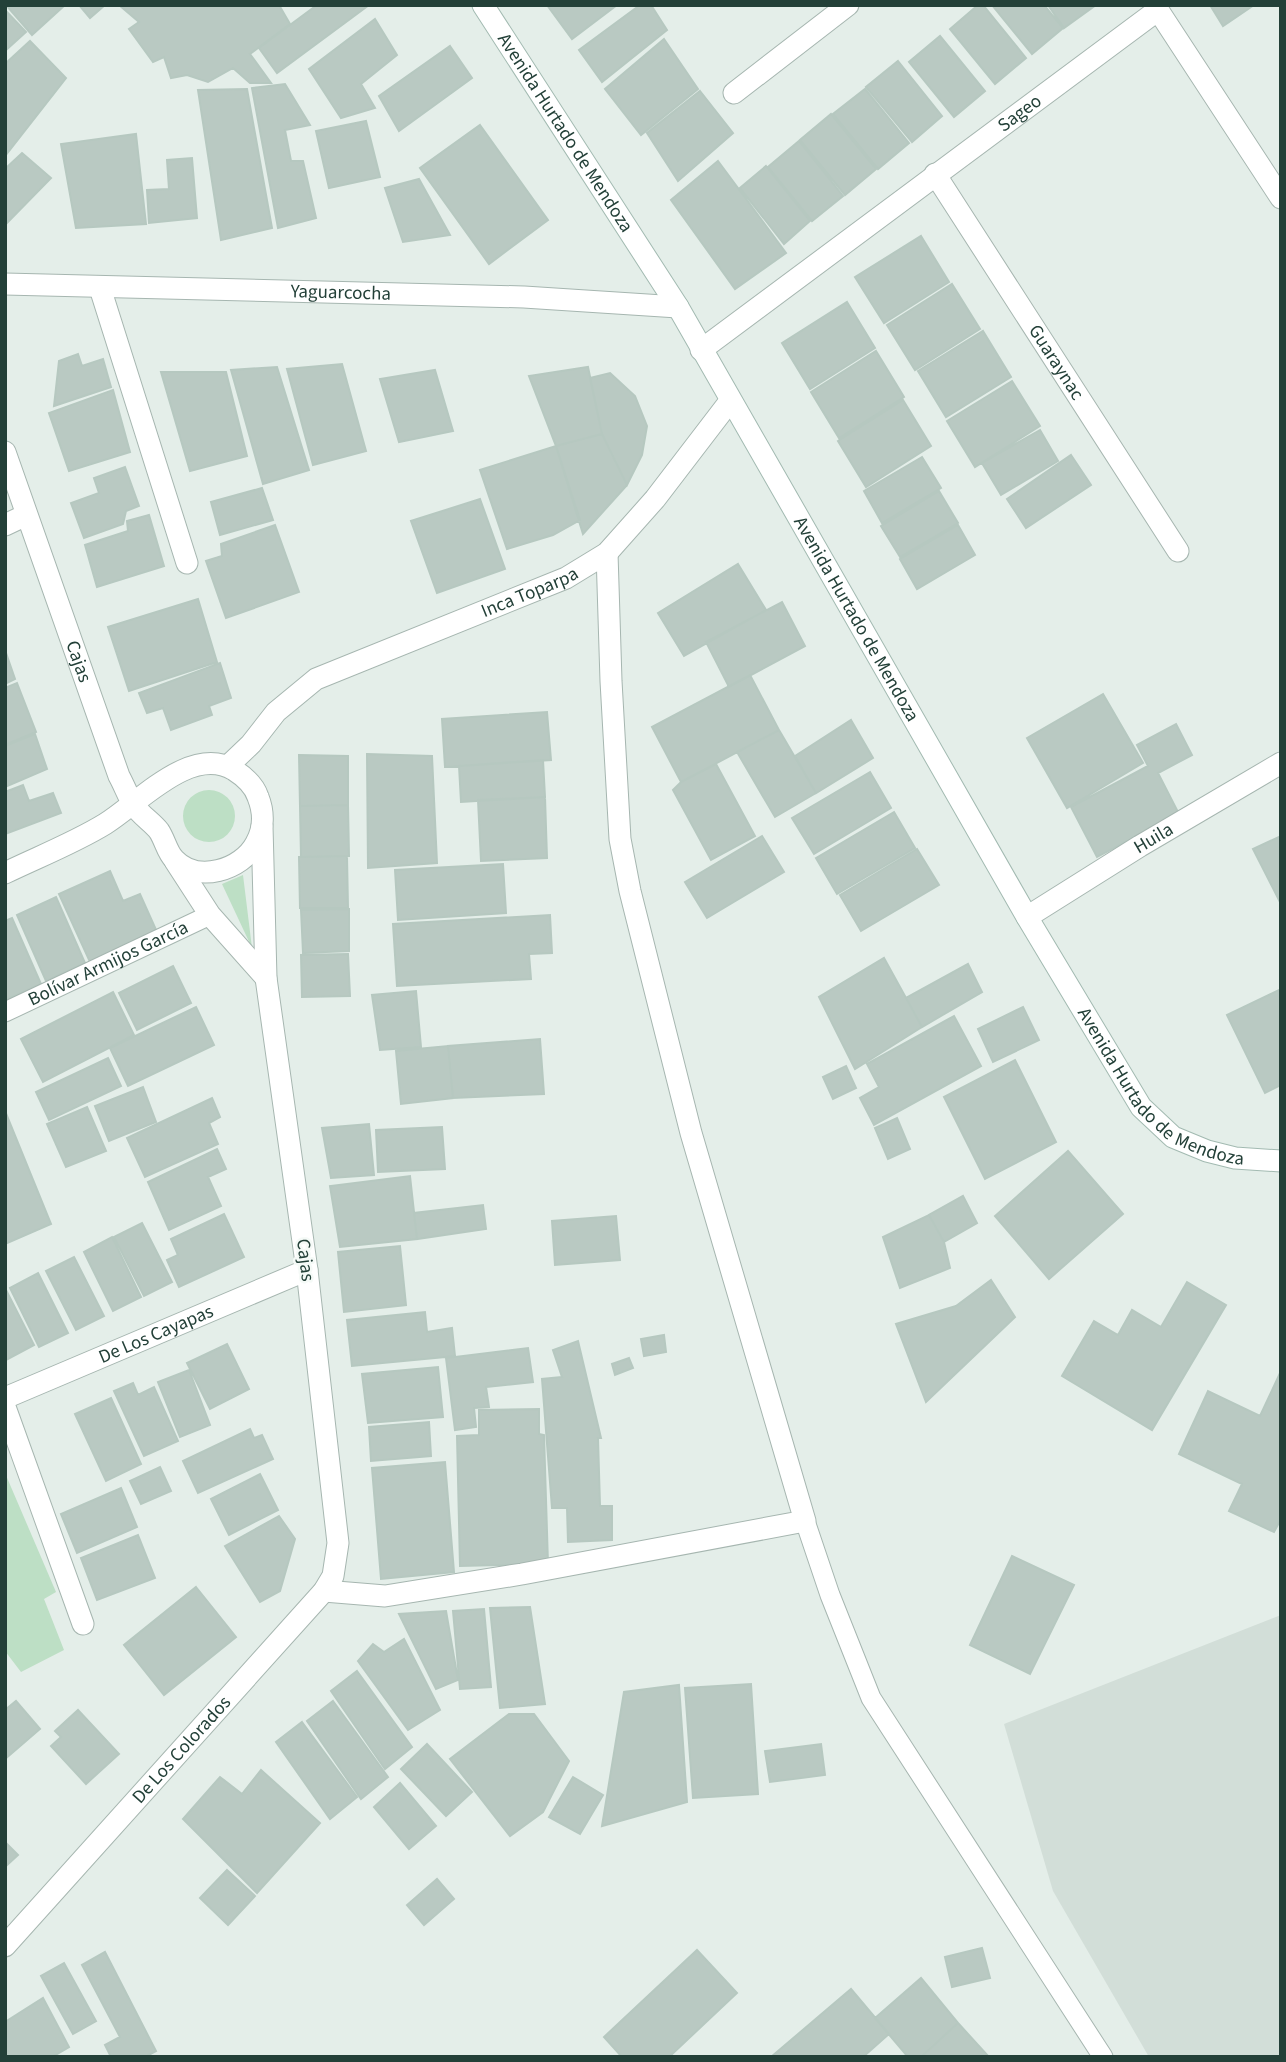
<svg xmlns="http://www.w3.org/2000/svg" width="1286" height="2062" font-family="'Source Sans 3',sans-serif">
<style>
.built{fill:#d2ded8}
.green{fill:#bddfc5}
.building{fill:#b9c9c2;stroke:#b6c8c0;stroke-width:2}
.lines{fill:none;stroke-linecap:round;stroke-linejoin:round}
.lane-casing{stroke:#a6b6b0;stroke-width:21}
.street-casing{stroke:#a6b6b0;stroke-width:23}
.secondary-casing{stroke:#a2bab1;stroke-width:23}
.lane{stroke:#fff;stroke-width:19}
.street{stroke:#fff;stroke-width:21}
.secondary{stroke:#fff;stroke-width:21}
.labels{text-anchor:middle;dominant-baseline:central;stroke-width:5;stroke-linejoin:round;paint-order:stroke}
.street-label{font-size:19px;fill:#234038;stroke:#f5faf7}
</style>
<rect width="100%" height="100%" fill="#e4eee9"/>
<path class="built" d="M1281 1615V2057H1149L1053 1891 1004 1724Z"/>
<path class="green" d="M183 816a26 26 0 1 1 52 0a26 26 0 1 1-52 0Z
M243 875 252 948 222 884Z
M5 1473 56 1592 44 1599 64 1650 21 1672 5 1651Z"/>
<path class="building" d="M6 5H65L32 35Z
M79 5H105L90 18Z
M119 5H279L290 24 250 54 271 83H250L233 68 208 82 187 75 171 78 164 57 153 62 129 29 139 22Z
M317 5H369L277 73 259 48Z
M547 5H617L572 39Z
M640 5H651L667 30 602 82 579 50Z
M978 5H983L1026 58 995 84 950 29Z
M992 5H1044L1063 28 1032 54Z
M1048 5H1096L1064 28Z
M1210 5H1254L1223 26Z
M5 10 26 32 5 51Z
M375 19 397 55 361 84 375 108 341 118 309 69Z
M940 36 985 91 954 117 909 62Z
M664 39 698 89 641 135 605 89Z
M30 41 66 78 5 156V64Z
M450 46 472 78 399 131 379 96Z
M898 61 942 116 912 142 866 87Z
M285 84 310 125 285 130 291 161H303L316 218 278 228 252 88Z
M247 89 272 228 221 240 198 90Z
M865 89 909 143 878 169 833 114Z
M700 91 733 133 678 181 647 133Z
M831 114 876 169 845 195 800 140Z
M366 121 380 177 329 188 316 131Z
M480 125 548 220 489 264 420 168Z
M136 134 146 224 76 228 61 144Z
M799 141 843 196 812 221 768 167Z
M22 153 51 178 5 225V169Z
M192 158 197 218 149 223 147 190 169 189 167 160Z
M718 161 786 253 735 289 671 200Z
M766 166 810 221 784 244 740 188Z
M419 179 450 235 403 242 385 188Z
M921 236 949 282 884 323 855 277Z
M952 284 980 329 915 370 887 325Z
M847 302 875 348 810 389 782 343Z
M983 331 1011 377 946 417 918 371Z
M876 351 904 397 839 438 811 392Z
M78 354 82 366 103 359 111 387 54 406 59 361Z
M342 364 366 451 313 465 287 369Z
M277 367 309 470 263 484 231 370Z
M588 367 602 434 556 446 529 376Z
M435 370 453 431 399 442 380 379Z
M161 372H226L247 456 190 471Z
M610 373 635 396 647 426 642 455 627 485 602 434 590 378Z
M1012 381 1040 426 975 467 947 421Z
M113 390 130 452 69 471 49 413Z
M903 400 931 446 866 487 838 441Z
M1040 430 1058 461 1001 495 982 463Z
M602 434 627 485 583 534 556 446Z
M556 446 580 520 553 535 507 549 480 470Z
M1071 455 1091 485 1026 528 1007 499Z
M922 457 941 488 882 523 864 491Z
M125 467 139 506 126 511 123 524 84 538 71 503 99 493 94 478Z
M262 488 273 520 220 535 211 502Z
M939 491 958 523 900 557 881 526Z
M480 499 505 569 437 593 411 521Z
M149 515 164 566 97 587 85 545 128 531 127 521Z
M275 525 299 592 226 618 206 561 222 556 221 544Z
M958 525 975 555 917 589 900 559Z
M738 564 766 610 684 656 658 613Z
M198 599 217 662 129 691 108 627Z
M782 602 805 646 729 687 706 642Z
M5 650 15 679 5 684Z
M220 663 231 698 209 706 212 715 171 730 163 708 147 713 139 693Z
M750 675 779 730 681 782 652 727Z
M17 683 36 732 5 745V688Z
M1103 694 1143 763 1067 808 1027 738Z
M547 712 551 760 445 767 442 719Z
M851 720 873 758 816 793 795 756Z
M1176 724 1192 755 1158 773 1179 814 1097 857 1071 807 1148 766 1137 745Z
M779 730 816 793 775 817 737 752Z
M35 734 47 769 5 787V746Z
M367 754 432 756 437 863 368 868Z
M299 755 348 756V805L300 806Z
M543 760 545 797 461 802 459 766Z
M716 764 755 836 711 860 673 790 681 782Z
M870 772 891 808 814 854 792 818Z
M23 785 29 801 53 793 61 813 5 834V792Z
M545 797 547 858 481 861 478 800Z
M348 805 349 856 301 857 300 806Z
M894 812 915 848 837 894 816 858Z
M762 836 784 872 707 918 685 882Z
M1281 836V904L1253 849Z
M917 849 939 885 861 931 840 895Z
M347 856 348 908H300L299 857Z
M503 864 506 913 398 920 395 870Z
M110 871 123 901 140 894 157 932 90 962 59 894Z
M56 897 85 963 46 981 17 915Z
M349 909V951L303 953 301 910Z
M550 915 552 953 529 954 531 979 397 986 393 924Z
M12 918 41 984 5 1000V921Z
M348 954 350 996 302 997 301 955Z
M884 958 922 1027 855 1069 819 997Z
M968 964 982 992 922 1027 906 998Z
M173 966 191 1003 137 1030 119 993Z
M1281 989V1085L1265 1093 1227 1015Z
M416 991 421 1047 380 1050 372 995Z
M113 992 134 1035 43 1082 21 1039Z
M196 1007 214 1045 128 1086 110 1048Z
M1023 1007 1039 1040 993 1062 978 1029Z
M954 1016 981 1066 874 1125 860 1098 879 1087 867 1064Z
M540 1039 544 1094 453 1098 448 1046Z
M448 1046 453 1098 401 1104 396 1051Z
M108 1058 121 1086 49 1120 36 1092Z
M1015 1060 1056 1142 985 1179 944 1097Z
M846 1066 856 1088 833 1099 823 1077Z
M143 1087 156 1122 109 1141 95 1106Z
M212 1098 220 1117 209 1123 218 1144 145 1177 127 1138Z
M87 1107 106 1151 66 1167 47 1124Z
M5 1111 51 1224 5 1244Z
M897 1118 910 1149 888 1159 875 1128Z
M369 1124 374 1175 331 1178 322 1128Z
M442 1127 445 1169 378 1172 376 1130Z
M217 1149 226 1169 208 1177 221 1206 169 1230 148 1182Z
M1068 1151 1123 1214 1049 1279 995 1216Z
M410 1176 417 1239 340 1247 330 1186Z
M963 1196 977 1223 944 1242 929 1215Z
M483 1205 486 1229 417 1239 414 1213Z
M224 1214 244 1257 179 1287 167 1260 178 1255 171 1239Z
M929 1215 944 1242 950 1268 900 1288 883 1237Z
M616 1216 620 1260 555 1265 552 1221Z
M142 1223 172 1282 144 1296 114 1237Z
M112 1237 141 1297 113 1311 84 1252Z
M400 1246 406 1305 344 1312 338 1252Z
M74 1257 104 1316 76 1330 46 1271Z
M38 1273 68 1333 39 1347 10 1288Z
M991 1280 1015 1317 926 1402 896 1324 956 1306Z
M1187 1282 1226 1305 1152 1430 1062 1376 1094 1321 1118 1335 1132 1310 1161 1327Z
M5 1288 34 1345 6 1360 5 1359Z
M425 1312 427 1332 452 1328 455 1356 352 1366 347 1320Z
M664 1335 666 1352 644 1356 641 1339Z
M578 1341 601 1438H598L600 1506H612V1540L568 1542 567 1508H552L542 1379 562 1377 553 1350Z
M227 1344 249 1389 210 1409 187 1363Z
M528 1348 533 1382 486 1387 489 1407 474 1408 476 1427 455 1430 446 1358Z
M629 1358 633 1368 615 1375 612 1364Z
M438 1367 443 1417 368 1423 362 1374Z
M189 1370 210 1425 180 1437 158 1382Z
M1281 1371V1519L1274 1532 1229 1511 1242 1484 1179 1454 1208 1391 1260 1416Z
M133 1383 138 1395 154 1387 178 1441 144 1456 114 1391Z
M111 1398 141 1464 106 1481 75 1414Z
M539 1409V1434L544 1435 548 1564 460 1566 457 1436 479 1435V1410Z
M429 1422 431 1456 371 1461 369 1427Z
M250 1429 254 1438 262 1435 273 1459 198 1493 183 1461Z
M445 1462 454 1572 381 1579 372 1468Z
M160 1467 171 1491 141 1504 130 1481Z
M260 1474 278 1510 229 1535 211 1499Z
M121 1488 137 1527 77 1553 61 1514Z
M279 1516 295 1539 280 1591 260 1602 225 1546Z
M138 1535 155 1578 97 1600 81 1558Z
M1012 1556 1074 1585 1030 1674 970 1645Z
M196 1587 236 1637 164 1695 124 1645Z
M530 1607 545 1704 500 1708 490 1608Z
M484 1609 491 1687 460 1689 453 1611Z
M446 1611 458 1680 436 1689 399 1614Z
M404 1639 440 1710 408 1730 358 1661 373 1644 384 1652Z
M357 1671 412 1747 385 1769 331 1691Z
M751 1684 758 1794 693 1798 685 1688Z
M679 1685 687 1802 602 1826 624 1692Z
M16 1701 40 1729 5 1759V1710Z
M333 1701 388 1777 361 1799 307 1721Z
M78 1710 119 1754 86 1784 51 1746 61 1737 55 1731Z
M509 1714H534L569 1761 543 1812 510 1836 450 1759Z
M302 1722 357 1797 330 1819 276 1742Z
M427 1744 472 1792 446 1816 401 1769Z
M821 1744 825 1775 770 1782 765 1751Z
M261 1770 320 1823 257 1893 183 1819 220 1777 242 1794Z
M573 1777 603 1795 580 1834 549 1817Z
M400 1783 436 1826 409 1849 374 1807Z
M5 1842 18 1855 5 1867Z
M227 1870 255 1896 228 1925 200 1898Z
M437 1879 454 1899 424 1925 407 1905Z
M982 1948 990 1978 952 1987 945 1957Z
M697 1950 737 1993 669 2057H622L604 2037Z
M105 1952 156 2051 145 2057H111L105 2045 120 2037 82 1965Z
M64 1963 96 2021 73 2034 41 1976Z
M921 1978 958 2023 921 2057H908L875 2018Z
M851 1989 889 2034 863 2057H771Z
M43 1998 69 2047 52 2057H5V2022Z
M958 2023 989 2057H921Z"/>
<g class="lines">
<defs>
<g id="lane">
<path id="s1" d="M5 1012 210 915"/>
<path d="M805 1521 830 1595 871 1698 1103 2057"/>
</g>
<g id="street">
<path d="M734 93 848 5"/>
<path id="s2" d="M935 174 1178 551"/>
<path id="s3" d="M5 284 524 297 678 307"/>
<path d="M100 288 187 563"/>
<path id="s4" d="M701 350 1158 10 1281 198"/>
<path id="s5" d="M5 452 119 776C124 785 128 796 133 804 140 815 152 822 159 831 165 840 167 852 174 859 197 884 242 870 256 843 264 829 264 812 258 797 254 785 245 777 234 770 191 744 139 803 105 824 74 843 38 857 5 873"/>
<path d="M5 525 26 515"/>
<path id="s6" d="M230 767V764L251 744 276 712 316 679 566 578 607 553 655 499 730 401"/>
<path d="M175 861 210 915 266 978"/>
<path id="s7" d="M1027 917 1140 846 1281 763"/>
<path id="s8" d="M5 1398 307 1270"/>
<path d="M5 1407 83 1624"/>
<path d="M324 1591 385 1596 522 1574 805 1521 691 1133 630 891 620 839 611 681 607 553"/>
<path id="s9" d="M5 1946 324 1591 333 1576 338 1543 307 1270 266 978 262 826"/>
</g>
<g id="secondary">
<path id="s10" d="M483 5 678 307 1027 917 1141 1107 1173 1137 1207 1151 1235 1158 1281 1161"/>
</g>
</defs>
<use href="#lane" class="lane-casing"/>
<use href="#street" class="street-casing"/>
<use href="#secondary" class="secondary-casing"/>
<use href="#lane" class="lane"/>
<use href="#street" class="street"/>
<use href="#secondary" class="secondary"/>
</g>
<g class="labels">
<g class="street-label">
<text stroke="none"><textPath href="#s4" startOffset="397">Sageo</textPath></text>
<text stroke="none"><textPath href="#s10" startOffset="152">Avenida Hurtado de Mendoza</textPath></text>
<text stroke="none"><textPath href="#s3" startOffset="336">Yaguarcocha</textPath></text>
<text stroke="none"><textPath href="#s2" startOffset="224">Guaraynac</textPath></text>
<text stroke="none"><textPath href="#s6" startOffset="355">Inca Toparpa</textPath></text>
<text stroke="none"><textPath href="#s10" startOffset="719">Avenida Hurtado de Mendoza</textPath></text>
<text stroke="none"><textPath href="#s5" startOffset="222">Cajas</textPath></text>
<text stroke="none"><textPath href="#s7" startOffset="149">Huila</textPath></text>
<text stroke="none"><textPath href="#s1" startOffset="114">Bolívar Armijos García</textPath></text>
<text stroke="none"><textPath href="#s10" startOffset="1286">Avenida Hurtado de Mendoza</textPath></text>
<text transform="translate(305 1260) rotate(83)">Cajas</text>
<text stroke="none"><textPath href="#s8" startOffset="164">De Los Cayapas</textPath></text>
<text stroke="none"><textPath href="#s9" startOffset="264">De Los Colorados</textPath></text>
</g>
</g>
<rect width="1286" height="2062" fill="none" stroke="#234038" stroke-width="14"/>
</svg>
